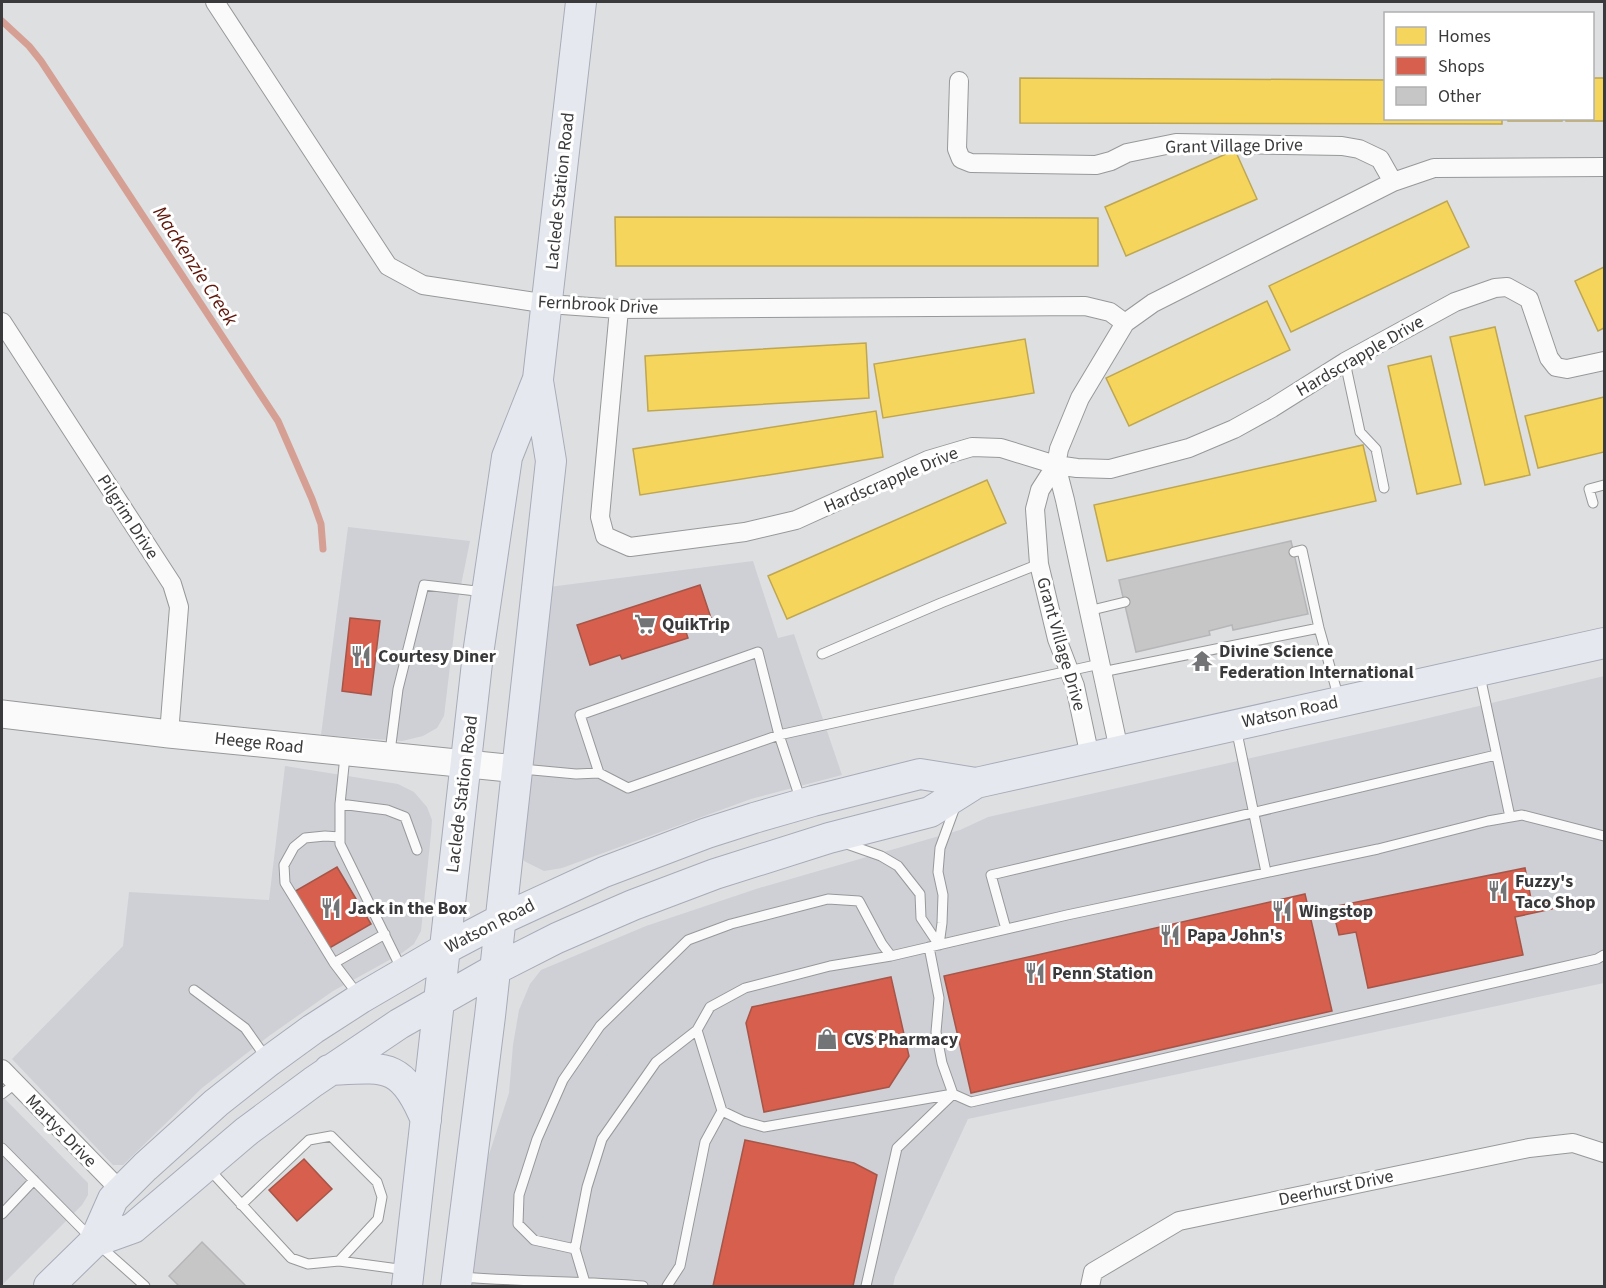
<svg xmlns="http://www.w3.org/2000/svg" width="1606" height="1288" font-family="'Source Sans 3',sans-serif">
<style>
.built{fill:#ced0d6}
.homes{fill:#f6d55c;stroke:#bea652;stroke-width:1.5}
.shops{fill:#d6604d;stroke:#a75548;stroke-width:1.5}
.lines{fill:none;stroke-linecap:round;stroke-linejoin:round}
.stream{stroke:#d69f94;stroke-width:7}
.building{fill:#c6c6c7;stroke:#b6b6b8;stroke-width:1.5}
.lane-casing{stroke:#979899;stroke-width:11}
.street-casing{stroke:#979899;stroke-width:20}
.secondary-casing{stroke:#979899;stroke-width:29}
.primary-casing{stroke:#a8abb8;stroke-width:32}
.lane{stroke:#fafafa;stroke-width:9}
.street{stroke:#fafafa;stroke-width:18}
.secondary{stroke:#fafafa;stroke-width:27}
.primary{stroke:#e6e8ef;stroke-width:30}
.labels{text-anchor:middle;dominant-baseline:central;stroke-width:6;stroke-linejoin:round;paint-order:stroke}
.street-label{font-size:18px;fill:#3a3a3c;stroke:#fff}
.poi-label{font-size:18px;font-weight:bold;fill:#3a3a3c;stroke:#fff;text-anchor:start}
.water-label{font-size:20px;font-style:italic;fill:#5e170a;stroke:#fff}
</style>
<rect width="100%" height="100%" fill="#dedfe1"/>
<path class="built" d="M348 527 470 541 458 600 444 716 437 728 423 736 402 741 321 735Z
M753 561 778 638 794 634 842 775 751 799 562 868 544 871 524 861 519 847 549 587Z
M1604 676V983L968 1119 895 1277 893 1286H466L484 1170 509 1093 513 1045 519 1010 530 984 541 970 646 926 759 888 960 830 988 817 1416 721Z
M285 766 398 784 414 792 427 807 432 820 431 834 421 931 414 944 402 953 333 991 269 1036 202 1088 123 1165H113L12 1059 123 946 129 892 269 900Z
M2 1096 88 1183V1195L82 1205 2 1285Z"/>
<path class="homes" d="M1020 78 1386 80V118H1502V124L1020 123Z
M1592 78H1604V121H1566V118H1592Z
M1508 118H1562V121H1508Z
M1235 150 1257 199 1126 256 1105 207Z
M1447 201 1469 247 1291 332 1269 286Z
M615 217 1098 218V266H616Z
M1604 267V328L1598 331 1575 281Z
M1267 301 1290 350 1129 426 1106 378Z
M1495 327 1530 475 1485 485 1450 337Z
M1025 339 1034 393 883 418 874 364Z
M866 343 869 398 648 411 645 356Z
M1431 356 1461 484 1417 494 1388 366Z
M1604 397V452L1538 468 1525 416Z
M876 411 883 457 640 495 633 449Z
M1363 445 1376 501 1107 561 1094 505Z
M987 480 1006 523 787 619 768 576Z"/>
<path class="shops" d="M700 585 713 624 686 632 688 638 622 659 620 655 590 665 577 625Z
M350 618 380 621 371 695 342 691Z
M337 867 371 924 326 950 292 893Z
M1525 868 1532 904 1550 900 1552 909 1515 917 1523 955 1368 988 1356 932 1339 935 1332 907Z
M1305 894 1332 1011 971 1093 944 976Z
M891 977 909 1056 889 1087 764 1112 746 1023 752 1007Z
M745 1140 854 1163 877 1175 853 1286H713Z
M304 1159 332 1189 297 1221 269 1190Z"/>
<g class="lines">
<path class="stream" d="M2 21 29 46 41 61 278 421 312 499 321 524 323 549"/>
</g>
<path class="building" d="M1291 541 1308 614 1233 630 1232 625 1209 631 1210 635 1136 652 1119 580Z
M202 1242 246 1286H179L169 1276Z"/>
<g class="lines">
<defs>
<path id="lane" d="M1345 362 1360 432 1376 449 1384 488
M1593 503 1589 489 1604 485
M1294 552 1302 550 1319 628 1339 699
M1088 611 1125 602
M822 654 941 603 1039 564
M1102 672 1319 628
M1480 676 1510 817
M1236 728 1266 872
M390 752 398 689 424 585 485 592
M345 756 340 804V844L402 970
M522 769 576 774 599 773 628 788 779 735 1100 664
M599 773 580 715 758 652 779 735 801 801
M340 804 387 810 405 817 417 850
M844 843 881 856 898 866 920 894 921 918 939 945
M1006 929 991 875 1496 755
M939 945 942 923 943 895 938 872 940 848 955 807
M929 947 939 998 936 1032 942 1063 953 1094 971 1102C1180 1056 1388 1006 1597 959L1604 955
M334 963 285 883 284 865 294 847 305 838 325 836 340 837
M194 990 245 1028 267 1059
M359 996 334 963 385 934
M2 1094 15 1084
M722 1111 743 1121 764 1127 953 1094
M2 1148 90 1237
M209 1169 291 1258 308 1264 339 1261 406 1270
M241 1205 309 1140 331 1136 377 1182 382 1197 378 1219 339 1261
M2 1214 34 1180
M100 1246 145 1286
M575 1249 587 1187 602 1139 656 1062 697 1030
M462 1277C523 1282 583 1281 643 1286
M586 1286 575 1249 534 1240 518 1224 519 1195 537 1139 563 1080 600 1026 688 940 731 924 828 899 859 901 882 944 891 956
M667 1286 680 1266 705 1142 722 1111 697 1030 710 1007 745 988 830 966 891 956 1067 915 1378 849 1488 821 1522 815 1604 836
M866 1286 897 1148 953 1094"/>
<path id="street" d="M215 2 388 266 423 285 548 304 619 309 1085 306 1110 312 1125 323
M959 81 957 149 961 159 971 163 1096 165 1111 161 1127 153 1176 143 1342 146 1359 149 1380 159 1393 182
M619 309 600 517 605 536 630 547 745 532 796 520 928 460 972 447 1001 448 1056 465 1077 468 1110 469 1189 448 1234 429 1272 408 1345 362 1455 302 1495 288 1507 287 1529 299 1549 358 1556 367 1567 369 1604 361
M2 322 172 584 179 607 169 734
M1056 465 1065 500 1119 750
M1090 757 1075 686 1057 639 1039 564 1035 509 1040 490 1056 465 1059 449 1080 398 1125 323 1153 303 1393 182 1434 168 1604 167
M2 1069 121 1191
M1090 1286 1093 1272 1179 1221 1529 1148 1573 1143 1604 1153"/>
<path id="secondary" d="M2 714 169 734 517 769"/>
<path id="primary" d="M329 1070C386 1067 402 1062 426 1120
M94 1242 133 1228 247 1131 313 1082 399 1024 494 970 557 938 633 905 715 874 829 838 930 812 976 783 1604 643
M49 1286 94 1242 113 1199 145 1167 216 1103 269 1061 313 1029 361 998 445 949 500 920 604 872 707 833 754 818 813 801 920 774 976 783
M407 1286 478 654 507 457 538 379 581 2
M456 1286 490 1016 551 461 538 381"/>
</defs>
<use href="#lane" class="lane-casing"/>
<use href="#street" class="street-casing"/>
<use href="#secondary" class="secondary-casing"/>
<use href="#primary" class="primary-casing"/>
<use href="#lane" class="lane"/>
<use href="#street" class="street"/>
<use href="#secondary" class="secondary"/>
<use href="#primary" class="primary"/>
</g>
<defs>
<symbol id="supermarket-bare" viewBox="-9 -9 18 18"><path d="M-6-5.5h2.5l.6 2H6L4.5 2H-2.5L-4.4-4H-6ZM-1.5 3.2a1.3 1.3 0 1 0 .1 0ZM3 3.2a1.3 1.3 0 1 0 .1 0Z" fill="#737476" stroke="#fff" stroke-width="2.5" paint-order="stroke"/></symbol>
<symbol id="restaurant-bare" viewBox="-9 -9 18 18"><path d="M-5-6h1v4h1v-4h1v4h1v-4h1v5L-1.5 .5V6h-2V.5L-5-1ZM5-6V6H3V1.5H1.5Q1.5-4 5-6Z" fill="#737476" stroke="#fff" stroke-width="2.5" paint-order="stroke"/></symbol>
<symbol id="temple-bare" viewBox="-9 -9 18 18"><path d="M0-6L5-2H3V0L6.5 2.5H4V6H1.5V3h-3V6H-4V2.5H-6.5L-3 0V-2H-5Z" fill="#737476" stroke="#fff" stroke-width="2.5" paint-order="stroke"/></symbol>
<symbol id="shop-bare" viewBox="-9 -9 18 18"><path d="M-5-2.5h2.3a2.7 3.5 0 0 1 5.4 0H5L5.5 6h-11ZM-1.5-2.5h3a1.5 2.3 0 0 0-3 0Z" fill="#737476" stroke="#fff" stroke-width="2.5" paint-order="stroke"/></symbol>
</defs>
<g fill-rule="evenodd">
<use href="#supermarket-bare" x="630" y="609" width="30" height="30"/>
<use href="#restaurant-bare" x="346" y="641" width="30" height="30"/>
<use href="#temple-bare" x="1187" y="646" width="30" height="30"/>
<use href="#restaurant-bare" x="1483" y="876" width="30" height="30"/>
<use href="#restaurant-bare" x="316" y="893" width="30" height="30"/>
<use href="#restaurant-bare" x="1267" y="896" width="30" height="30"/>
<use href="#restaurant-bare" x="1155" y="920" width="30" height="30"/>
<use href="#restaurant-bare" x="1020" y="958" width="30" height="30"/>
<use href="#shop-bare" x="812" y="1024" width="30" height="30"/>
</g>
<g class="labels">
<g class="street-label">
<text transform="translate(1234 146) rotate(-1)">Grant Village Drive</text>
<text transform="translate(560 191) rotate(-84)">Laclede Station Road</text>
<text transform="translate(598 305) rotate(3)">Fernbrook Drive</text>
<text transform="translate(1360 356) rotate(-30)">Hardscrapple Drive</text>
<text transform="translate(891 480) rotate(-23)">Hardscrapple Drive</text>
<text transform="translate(128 517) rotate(57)">Pilgrim Drive</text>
<text transform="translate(1061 644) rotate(74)">Grant Village Drive</text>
<text transform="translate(1290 712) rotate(-12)">Watson Road</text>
<text transform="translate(259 743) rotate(6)">Heege Road</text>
<text transform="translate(462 794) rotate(-83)">Laclede Station Road</text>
<text transform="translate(490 926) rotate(-27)">Watson Road</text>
<text transform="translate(61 1131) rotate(46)">Martys Drive</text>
<text transform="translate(1336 1188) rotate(-12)">Deerhurst Drive</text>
</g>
<g class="poi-label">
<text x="662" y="624">QuikTrip</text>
<text x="1219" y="651">Divine Science<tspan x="1219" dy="21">Federation International</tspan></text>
<text x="378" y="656">Courtesy Diner</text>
<text x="1515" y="881">Fuzzy's<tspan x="1515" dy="21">Taco Shop</tspan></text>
<text x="348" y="908">Jack in the Box</text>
<text x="1299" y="911">Wingstop</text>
<text x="1187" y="935">Papa John's</text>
<text x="1052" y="973">Penn Station</text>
<text x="844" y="1039">CVS Pharmacy</text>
</g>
<g class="water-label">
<text transform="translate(195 266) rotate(57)">MacKenzie Creek</text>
</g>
</g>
<rect width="1606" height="1288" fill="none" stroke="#3a3a3c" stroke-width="6"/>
<rect x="1384" y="12" width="210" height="108" fill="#ffffff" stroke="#b0b0b1" stroke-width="1.5"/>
<rect x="1396" y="27" width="30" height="18" fill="#f6d55c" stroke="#b0b0b1" stroke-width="1.5"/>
<text x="1438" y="42" font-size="18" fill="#3a3a3c">Homes</text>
<rect x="1396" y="57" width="30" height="18" fill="#d6604d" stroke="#b0b0b1" stroke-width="1.5"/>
<text x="1438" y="72" font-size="18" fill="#3a3a3c">Shops</text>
<rect x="1396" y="87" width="30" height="18" fill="#c6c6c7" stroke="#b0b0b1" stroke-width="1.5"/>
<text x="1438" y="102" font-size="18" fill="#3a3a3c">Other</text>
</svg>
